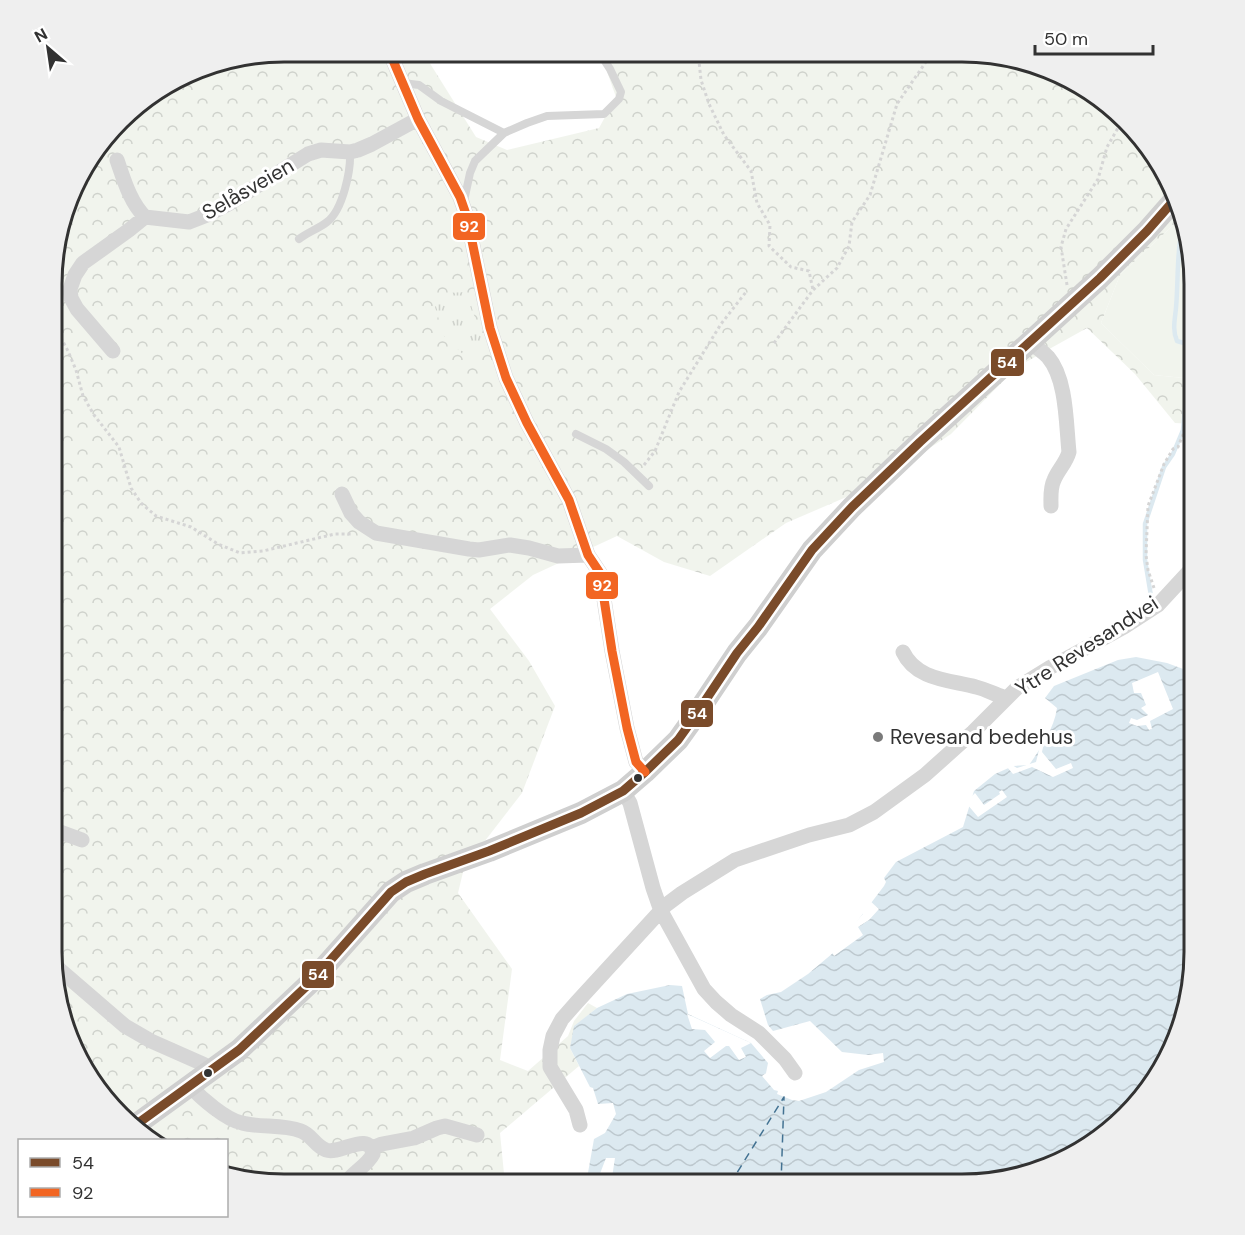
<svg xmlns="http://www.w3.org/2000/svg" width="1245" height="1235" font-family="'DM Sans',sans-serif">
<style>
.grass{fill:#f1f4ed}
.forest{fill:url(#forest-crowns)}
.park{fill:url(#park-tufts)}
.water{fill:url(#water-waves)}
.pier{fill:#fff}
.lines{fill:none;stroke-linecap:round;stroke-linejoin:round}
.stream{stroke:#dce9f0;stroke-width:4.5}
.ferry{stroke:#437292;stroke-width:1.5;stroke-dasharray:8 6;stroke-linecap:butt}
.path{stroke:#d5d5d5;stroke-width:3;stroke-dasharray:3 3;stroke-linecap:butt}
.service{stroke:#d6d6d6;stroke-width:8}
.minor{stroke:#d6d6d6;stroke-width:15}
.secondary{stroke:#cfcfcf;stroke-width:22}
.bus-1-casing{stroke:#fff;stroke-width:14}
.bus-2-casing{stroke:#fff;stroke-width:14}
.bus-1{stroke:#7a4b2a;stroke-width:9}
.bus-2{stroke:#f26522;stroke-width:9}
.poi-dot{fill:#7a7a7a;stroke:#fff;stroke-width:2}
.bus-dot{fill:#323232;stroke:#fff;stroke-width:2}
.labels{text-anchor:middle;dominant-baseline:central;stroke-width:6;stroke-linejoin:round;paint-order:stroke}
.street-label{font-size:21px;fill:#323232;stroke:#fff}
.poi-label{font-size:21px;fill:#323232;stroke:#fff;text-anchor:start}
.rim{fill:none;stroke:#323232;stroke-width:3}
.line-badge{stroke:#fff;stroke-width:2}
.badge-label{font-size:16px;text-anchor:middle;font-weight:bold;fill:#fff}
</style>
<defs>
<pattern id="forest-crowns" width="20" height="18" patternUnits="userSpaceOnUse" patternTransform="scale(1.5)"><rect width="20" height="18" fill="#f1f4ed"/><path d="M2 6a3 3 0 1 1 6 0M12 15a3 3 0 1 1 6 0" fill="none" stroke="#cfd2cc"/></pattern>
<pattern id="park-tufts" width="24" height="20" patternUnits="userSpaceOnUse" patternTransform="scale(1.5)"><rect width="24" height="20" fill="#f1f4ed"/><path d="M3 7l-1-3M5 7V3M7 7l1-3M15 17l-1-3M17 17v-4M19 17l1-3" fill="none" stroke="#cfd2cc"/></pattern>
<pattern id="water-waves" width="16" height="10" patternUnits="userSpaceOnUse" patternTransform="scale(1.5)"><rect width="16" height="10" fill="#dce9f0"/><path d="M0 5q4-4 8 0t8 0" fill="none" stroke="#bdc8ce"/></pattern>
</defs>
<rect width="100%" height="100%" fill="#fff"/>
<path class="grass" d="M1183 216 1194 269V379L1154 375 1101 323 1120 275Z"/>
<path class="forest" d="M284 51H426V57L476 137 507 150 599 128 616 97 600 52 991 53 1077 82 1146 142 1182 209 1183 216 1120 275 1101 323 1154 375 1194 379V424L1175 423 1135 374 1087 328 1017 367 951 434 872 486 786 523 710 576 664 562 617 536 533 575 490 609 529 661 555 706 522 793 464 868 458 893 512 969 500 1060 528 1071 568 1036 574 1021 588 1003 597 1008 575 1026 570 1048 579 1066 500 1133 505 1184H269L227 1172 226 1140H157L99 1093 63 1026 51 966 55 239 82 168 131 109 209 63Z"/>
<path class="park" d="M467 292 486 354 471 362 444 336 435 307 445 293Z"/>
<path class="water" d="M1136 657 1167 663 1194 673V966L1170 1054 1103 1136 1036 1172 976 1184H611L615 1158H606L596 1184H586L594 1139 605 1133 616 1114 613 1103 598 1104 593 1088 590 1087 570 1048 574 1026 597 1008 627 994 670 985 682 986 688 1014 751 1043 768 1063 766 1073 762 1076 774 1090 778 1091 777 1094 792 1100 799 1101 826 1092 859 1070 884 1062 883 1053 868 1055 842 1052 810 1021 773 1031 768 1025 760 999 767 995 781 992 808 974 833 953 884 886 886 882 884 878 896 862 963 827 974 791 995 774 1013 766 1029 765C1041 748 1054 729 1057 708L1045 698 1054 686 1118 660Z"/>
<path class="pier" d="M1158 672 1173 709 1150 721 1152 729 1149 730 1146 725 1137 726 1129 723 1131 718 1137 720 1148 715 1141 708 1146 705 1141 693H1134L1132 683Z
M1040 746 1043 747 1042 752 1056 769 1071 763 1073 768 1053 777 1032 767 1013 774 1007 767 1012 765 1017 768 1036 762Z
M1002 790 1007 797 978 817 967 804 968 800 975 793 984 805 1000 794 999 792Z
M869 900 879 909 869 920 858 927 863 935 834 956 832 952 827 954 841 936 855 923 863 914 861 911Z
M687 1014 751 1043 741 1048 746 1057 739 1060 729 1046H726L710 1058 704 1051 715 1042 705 1030 692 1029Z"/>
<g class="lines">
<path class="stream" d="M1181 213C1183 222 1181 231 1180 241 1177 263 1178 285 1176 308 1175 319 1172 330 1177 341L1194 346
M1151 596 1145 560V524L1164 467 1173 454 1183 430 1185 409 1194 390"/>
<path class="ferry" d="M730 1184 784 1097 781 1184"/>
<path class="path" d="M698 52 701 80 709 104 724 135 751 171 757 203 770 225 769 246 791 267 809 271 813 290
M616 59 621 52
M1067 285 1061 247 1066 229 1098 179 1107 147 1122 121
M55 327 68 351 76 370 83 396 94 415 119 447 131 488 141 503 156 516 191 527 218 544 240 553 263 551 335 534H351
M774 343 813 290 837 268 849 246 852 222 870 195 897 104 932 53
M644 465 655 451 679 392 721 324 746 292
M1154 588 1148 570 1146 555 1148 506 1164 464 1173 449 1178 447 1184 432 1188 406 1194 394"/>
<path class="service" d="M403 83 419 85 441 101 504 133 527 123 547 116 604 114 619 99 621 92 610 69 599 52
M464 201 470 173 475 161 504 133
M299 239C308 232 318 229 327 222 343 210 351 170 350 152
M576 434 606 449 624 462 649 486"/>
<path class="minor" d="M389 51 418 119 460 197 467 217 490 328 506 378 527 423 569 500 588 555 600 573 612 651 627 728 636 762 645 772
M117 160C124 180 130 202 145 217
M1029 343C1035 346 1043 352 1048 357 1067 379 1066 425 1069 452 1066 463 1058 470 1054 480 1050 488 1051 498 1051 506
M113 351 77 309 71 298 70 289 75 275 83 263 129 230 145 217 189 222 207 215 230 203 308 154 321 150 350 152 358 150 372 144 418 119
M342 494 351 513 359 522 376 533 469 549 479 550 510 545 529 548 558 556 588 555
M903 652C916 680 950 680 976 687 985 689 994 694 1003 697L1005 700
M623 791 630 803 653 888 661 911 704 989 716 1002 731 1015 759 1033 785 1059 795 1073
M52 829 82 840
M53 962 60 970 125 1026 151 1041 203 1064 212 1070
M190 1086C201 1098 226 1120 242 1123 261 1128 282 1124 301 1131 312 1135 315 1146 326 1150 341 1155 369 1130 373 1154 367 1166 353 1172 345 1184
M580 1125 576 1110 550 1067V1050L553 1036 562 1019 577 1002 666 905 682 893 735 860 809 835 849 825 874 812 925 775 973 732 1017 688 1051 667 1124 627 1158 605 1194 566
M372 1148 382 1144 414 1138 437 1128 445 1126 477 1135"/>
<path class="secondary" d="M137 1124 239 1050 311 982 391 892 406 882 425 874 489 851 581 813 623 791 645 772 678 740 693 719 737 653 758 627 812 550 852 507 920 442 1100 278 1147 231 1176 198"/>
<defs>
<path id="bus-1" d="M137 1124 239 1050 311 982 391 892 406 882 425 874 489 851 581 813 623 791 645 772 678 740 693 719 737 653 758 627 812 550 852 507 920 442 1100 278 1147 231 1176 198"/>
<path id="bus-2" d="M389 51 418 119 460 197 467 217 490 328 506 378 527 423 569 500 588 555 600 573 612 651 627 728 636 762 645 772"/>
</defs>
<use href="#bus-1" class="bus-1-casing"/>
<use href="#bus-2" class="bus-2-casing"/>
<use href="#bus-1" class="bus-1"/>
<use href="#bus-2" class="bus-2"/>
</g>
<circle class="poi-dot" cx="878" cy="737" r="6"/>
<g class="bus-dot">
<circle cx="638" cy="778" r="5"/>
<circle cx="208" cy="1073" r="5"/>
</g>
<g class="labels">
<g class="street-label">
<text transform="translate(248 189) rotate(-30)">Selåsveien</text>
<text transform="translate(1087 646) rotate(-33)">Ytre Revesandvei</text>
</g>
<g class="poi-label">
<text x="890" y="737">Revesand bedehus</text>
</g>
</g>
<path d="M0 0H1245V1235H0ZM284 62H962A222 222 0 0 1 1184 284V952A222 222 0 0 1 962 1174H284A222 222 0 0 1 62 952V284A222 222 0 0 1 284 62Z" fill="#efefef" fill-rule="evenodd"/>
<path class="rim" d="M284 62H962A222 222 0 0 1 1184 284V952A222 222 0 0 1 962 1174H284A222 222 0 0 1 62 952V284A222 222 0 0 1 284 62Z"/>
<g class="line-badge">
<rect x="452" y="212" width="34" height="29" rx="6" fill="#f26522"/>
<rect x="990" y="348" width="35" height="29" rx="6" fill="#7a4b2a"/>
<rect x="585" y="571" width="34" height="29" rx="6" fill="#f26522"/>
<rect x="680" y="699" width="34" height="29" rx="6" fill="#7a4b2a"/>
<rect x="301" y="960" width="34" height="29" rx="6" fill="#7a4b2a"/>
</g>
<g class="badge-label">
<text x="469" y="232">92</text>
<text x="1007" y="368">54</text>
<text x="602" y="591">92</text>
<text x="697" y="719">54</text>
<text x="318" y="980">54</text>
</g>
<rect x="18" y="1139" width="210" height="78" fill="#ffffff" stroke="#adadad" stroke-width="1.5"/>
<rect x="30" y="1158" width="30" height="9" fill="#7a4b2a" stroke="#adadad" stroke-width="1.5"/>
<text x="72" y="1169" font-size="18" fill="#323232">54</text>
<rect x="30" y="1188" width="30" height="9" fill="#f26522" stroke="#adadad" stroke-width="1.5"/>
<text x="72" y="1199" font-size="18" fill="#323232">92</text>
<g transform="translate(48 48) rotate(331)" stroke="#ffffff" stroke-width="4.5" paint-order="stroke">
<path d="M0-4.5L10 22L0 15L-10 22Z" fill="#323232"/>
<text y="-9" font-size="16" font-weight="bold" text-anchor="middle" fill="#323232">N</text>
</g>
<path d="M1035 45v9h118v-9" fill="none" stroke="#323232" stroke-width="3"/>
<text x="1044" y="45" font-size="18" fill="#323232" stroke="#ffffff" stroke-width="4.5" paint-order="stroke">50 m</text>
</svg>
